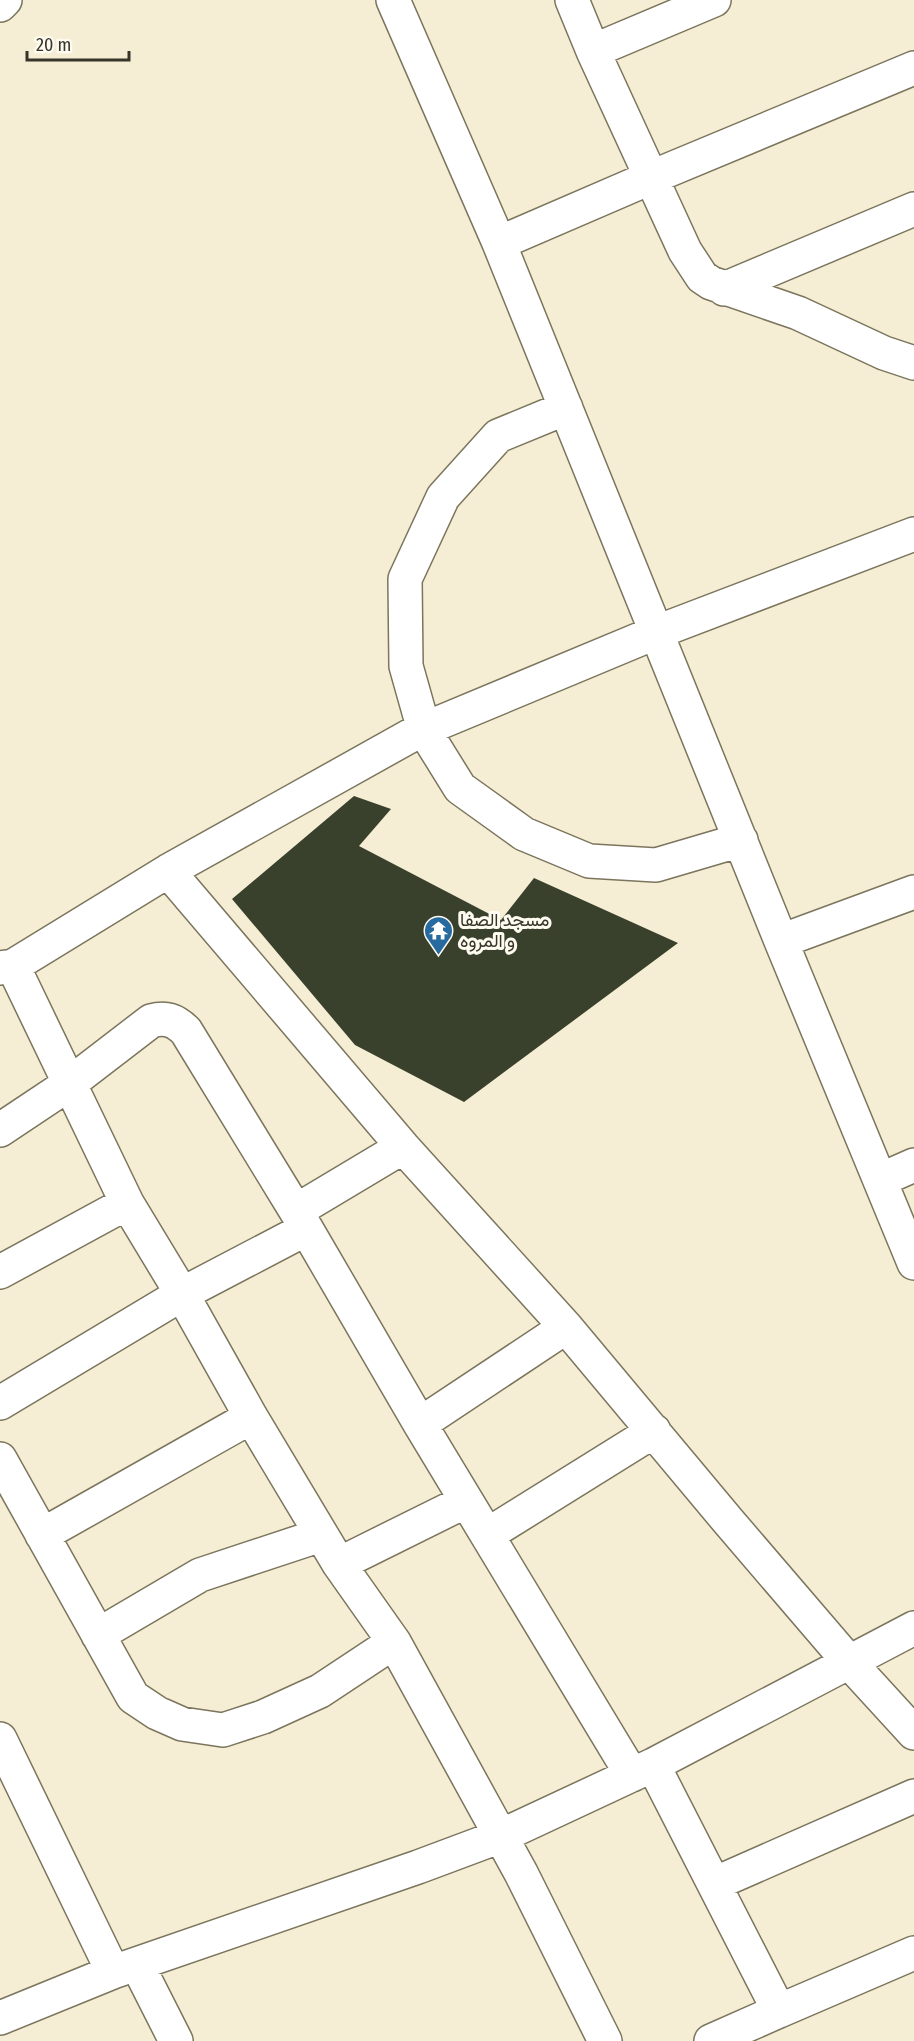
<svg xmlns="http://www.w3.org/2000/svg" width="914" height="2041" font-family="'Fira Sans Condensed',Vazirmatn,sans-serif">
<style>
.building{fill:#39402c}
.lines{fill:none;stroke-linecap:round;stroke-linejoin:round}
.minor-casing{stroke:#7b755d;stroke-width:36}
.major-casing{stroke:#7b755d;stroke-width:36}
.minor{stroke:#fff;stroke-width:33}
.major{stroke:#fff;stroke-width:33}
.labels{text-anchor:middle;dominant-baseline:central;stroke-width:6;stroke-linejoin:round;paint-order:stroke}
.poi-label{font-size:18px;fill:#37352a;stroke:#fefbf1;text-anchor:start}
</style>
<rect width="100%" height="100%" fill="#f5eed4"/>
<path class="building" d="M354 796 391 809 359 846 501 920 534 878 678 943 464 1102 355 1045 232 899Z"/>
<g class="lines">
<defs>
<path id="minor" d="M393 0 499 243 781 941 914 1263
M572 0 593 51 685 251 702 277 711 283 798 313 884 353 914 363
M593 51 714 0
M499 243 652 177 914 68
M724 289 914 209
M566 408 498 436 443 497 405 579 406 666 424 730 460 788 524 834 589 861 656 865 741 840
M168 871 403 1147 566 1327 729 1522 849 1662 914 1733
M781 941 914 892
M13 966 127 1203 182 1294 306 1229
M0 968 13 966 168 871 417 732 657 632 914 534
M0 1130 69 1084 151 1021C166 1017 175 1020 186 1031L296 1211 420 1424 632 1775
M880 1180 914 1165
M296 1211 403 1147
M0 1272 127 1203
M0 1403 182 1294 251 1417 339 1564 394 1642 521 1873 605 2041
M420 1424 566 1327
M0 1459 133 1697 157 1713 182 1724 223 1730 263 1717 320 1691 394 1642
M42 1535 251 1417
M487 1535 654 1431
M339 1564 466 1501
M98 1635 200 1575 321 1535
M0 1739 113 1972
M653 1765 779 2011 711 2041
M714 1884 914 1796
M137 1964 176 2041
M779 2011 914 1953
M0 2018 113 1972 418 1867 501 1836 653 1765 914 1628"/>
<path id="major" d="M0 5 5 0"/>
</defs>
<use href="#minor" class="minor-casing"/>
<use href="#major" class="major-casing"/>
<use href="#minor" class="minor"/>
<use href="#major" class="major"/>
</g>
<defs>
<symbol id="temple-pin" viewBox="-11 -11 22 30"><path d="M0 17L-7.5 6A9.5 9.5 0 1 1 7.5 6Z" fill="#266a9f" stroke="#fefbf1"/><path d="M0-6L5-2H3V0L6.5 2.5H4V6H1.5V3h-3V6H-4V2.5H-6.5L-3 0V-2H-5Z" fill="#fff"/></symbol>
</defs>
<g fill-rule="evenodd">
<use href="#temple-pin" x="422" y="914" width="33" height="45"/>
</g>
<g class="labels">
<g class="poi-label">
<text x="460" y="920">مسجد الصفا<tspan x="460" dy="21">و المروه</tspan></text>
</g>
</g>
<path d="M27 51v9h102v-9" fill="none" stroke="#37352a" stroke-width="3"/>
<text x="36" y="51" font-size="18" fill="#37352a" stroke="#fefbf1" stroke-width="4.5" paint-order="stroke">20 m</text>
</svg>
